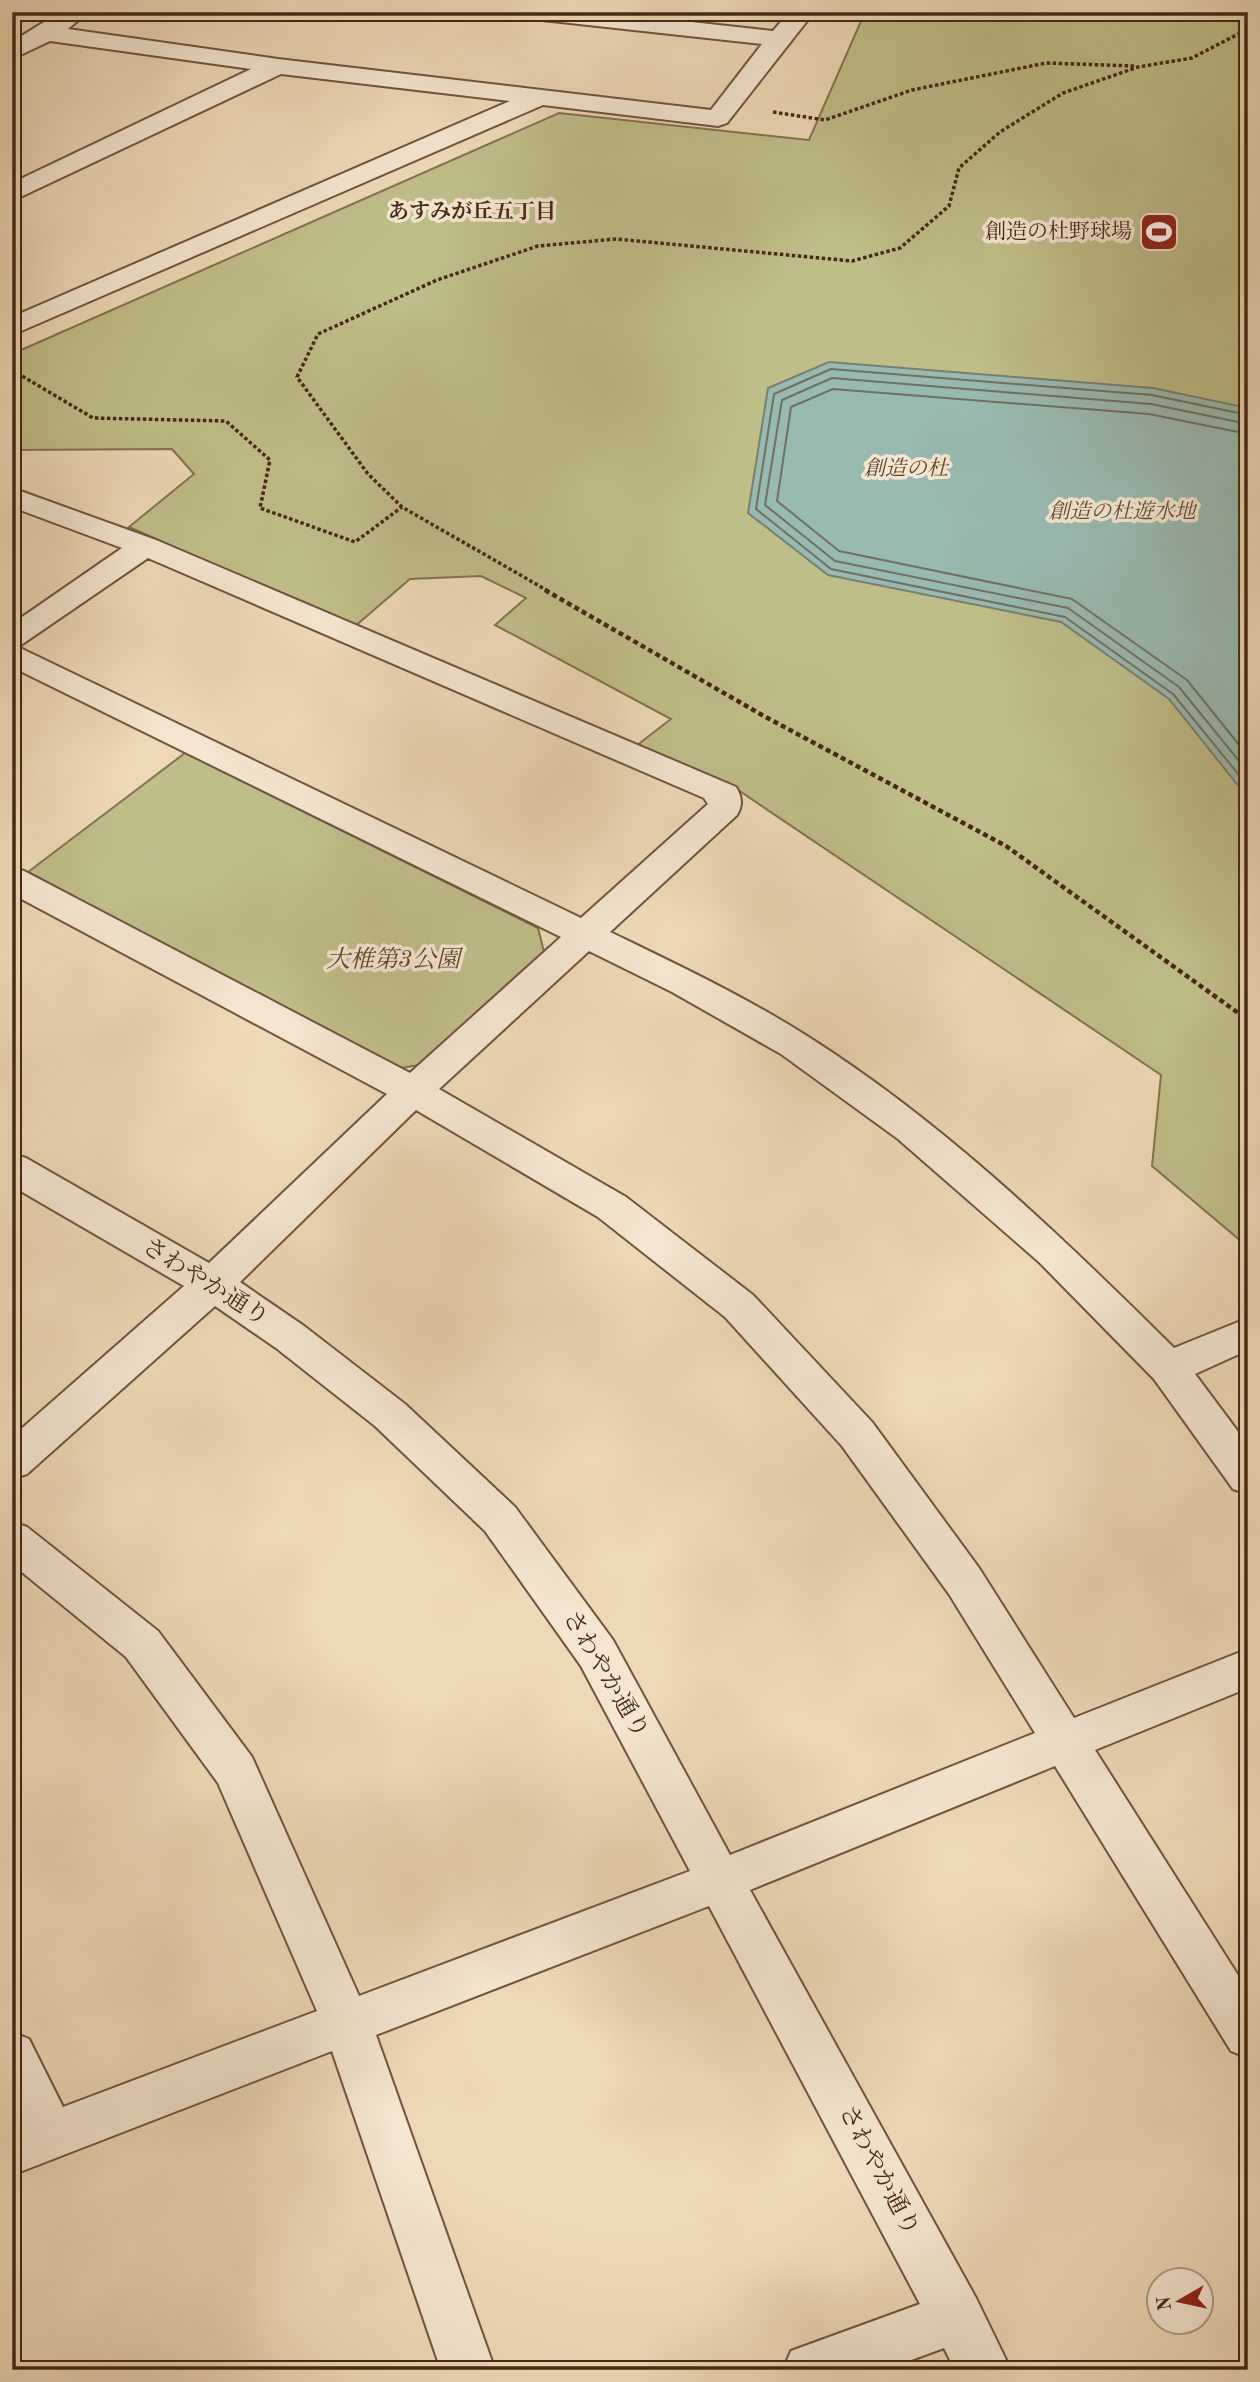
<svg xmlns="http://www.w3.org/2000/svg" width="1260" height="2382" font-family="'Old Standard TT','Noto Serif JP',serif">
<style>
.green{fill:#bfbe89;stroke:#83734f;stroke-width:2}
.water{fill:#99bab0;stroke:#788072;stroke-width:2}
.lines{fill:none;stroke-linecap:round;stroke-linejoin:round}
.shore{stroke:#707162;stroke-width:2}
.minor-casing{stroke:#71543d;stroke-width:4}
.path-far1{stroke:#472815;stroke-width:3.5;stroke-dasharray:3.5 2.5;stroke-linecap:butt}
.path{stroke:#472815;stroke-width:4.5;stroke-dasharray:5 3.5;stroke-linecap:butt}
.minor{fill:#f4e6d0;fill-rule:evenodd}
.labels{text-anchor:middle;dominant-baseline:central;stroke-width:7;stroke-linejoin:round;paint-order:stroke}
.far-neighbourhood-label{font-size:21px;font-weight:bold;fill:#472815;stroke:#f4e6d0}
.far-poi-label{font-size:21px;fill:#472815;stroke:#f4e6d0;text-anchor:end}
.far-park-label{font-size:21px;font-style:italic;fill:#5f462c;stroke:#f4e6d0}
.far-water-label{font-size:21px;font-style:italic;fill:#5c4c3c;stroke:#f4e6d0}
.park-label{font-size:24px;font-style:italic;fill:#5f462c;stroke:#f4e6d0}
.street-label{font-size:24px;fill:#472815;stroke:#f4e6d0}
</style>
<rect width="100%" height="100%" fill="#eed9b6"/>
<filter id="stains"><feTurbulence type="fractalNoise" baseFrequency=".00286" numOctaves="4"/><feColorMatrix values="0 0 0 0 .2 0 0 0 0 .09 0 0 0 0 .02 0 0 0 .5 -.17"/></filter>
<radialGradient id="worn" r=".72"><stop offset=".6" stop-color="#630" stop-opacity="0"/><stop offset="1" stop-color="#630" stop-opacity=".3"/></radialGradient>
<path class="green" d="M865 12H1248V1247L1152 1166 1161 1075 735 788 636 746 671 719 495 625 526 598 481 576 410 579 354 627 129 527 194 474 172 449 12 450V354L559 113 809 140Z
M185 753 538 928 545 956 431 1063 395 1069 28 872Z"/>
<path class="water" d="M829 362 1153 388 1248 408V798L1169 699 1061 622 828 575 748 513 768 388Z"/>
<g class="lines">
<path class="shore" d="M1248 415 1152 395 831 369 774 394 756 509 831 569 1065 617 1173 694 1248 786
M1248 424 1151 404 832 378 782 400 765 505 835 561 1068 608 1179 687 1248 772
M1248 434 1149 414 833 389 791 407 777 501 839 551 1072 599 1187 680 1248 756"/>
<defs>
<path id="minor" d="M60 12H88L68 29 278 59 711 110 762 44 533 19 525 17 521 12H601L773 31 789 12H814L727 123 718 126 543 105 12 335V317L510 101 281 74 12 201V183L251 69 50 41 12 59V42Z
M12 488 156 540 736 787C742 797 743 805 737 815L610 932C676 964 744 996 807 1036 943 1122 1060 1235 1174 1348L1248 1318V1350L1195 1374 1248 1445V1494L1233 1489 1154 1379 1039 1262 898 1139 781 1054 672 992 589 951 439 1089 626 1197 753 1295 872 1422 979 1568 1074 1718 1248 1649V1688L1095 1750 1248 1991V2058L1231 2051 1055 1766 750 1890 976 2298 1011 2370H955L944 2348 884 2370H783L791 2351 920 2304 709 1906 376 2035 495 2370H441L332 2051 12 2175V2127L19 2124 12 2109V2032L29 2039 63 2107 317 2011 218 1783 126 1657 12 1564V1522L27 1527 158 1631 252 1757 359 1996 690 1871 581 1666 485 1531 375 1426 276 1348 215 1306 27 1474 12 1479V1437L184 1286 12 1186V1154L26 1158 209 1263 387 1094 12 894V868L24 871 410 1073 561 937 12 667V624L122 548 12 507ZM148 558 704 798 708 804 581 918 18 647ZM416 1110 598 1217 725 1317 842 1446 949 1594 1035 1733 730 1855 613 1640 515 1507 405 1404 304 1326 240 1282Z"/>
</defs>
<use href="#minor" class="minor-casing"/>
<path class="path-far1" d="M773 112 825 120 912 90 1046 63 1134 66
M12 370 93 418 226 421 270 460 260 508 355 542 402 507
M548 591 402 507 368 474 297 377 318 334 437 280 538 246 616 239 852 261 900 248 949 206 959 168 1000 132 1063 93 1138 67 1192 58 1248 29"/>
<path class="path" d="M545 590 762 715 1006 846 1248 1020"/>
<use href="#minor" class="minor"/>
</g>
<defs>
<symbol id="stadium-square" viewBox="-11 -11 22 22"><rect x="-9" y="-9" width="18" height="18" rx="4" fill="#8f2418" stroke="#f4e6d0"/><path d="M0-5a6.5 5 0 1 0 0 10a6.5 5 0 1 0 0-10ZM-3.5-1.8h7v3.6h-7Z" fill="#fff"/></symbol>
</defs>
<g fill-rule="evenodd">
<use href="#stadium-square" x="1137" y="210" width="44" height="44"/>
</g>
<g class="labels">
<g class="far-neighbourhood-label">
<text x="472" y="212">あすみが丘五丁目</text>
</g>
<g class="far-poi-label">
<text x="1132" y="232">創造の杜野球場</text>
</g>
<g class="far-park-label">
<text x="906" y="469">創造の杜</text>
</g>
<g class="far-water-label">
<text x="1122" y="512">創造の杜遊水地</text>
</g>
<g class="park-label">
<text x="393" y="961">大椎第3公園</text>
</g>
<g class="street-label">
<text transform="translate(205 1283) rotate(32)">さわやか通り</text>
<text transform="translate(605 1675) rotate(59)">さわやか通り</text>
<text transform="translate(878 2171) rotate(62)">さわやか通り</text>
</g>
</g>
<rect width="1260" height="2382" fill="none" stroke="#eed9b6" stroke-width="42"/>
<rect x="14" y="14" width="1232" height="2354" fill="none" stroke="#472815" stroke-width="3.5"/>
<rect x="21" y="21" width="1218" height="2340" fill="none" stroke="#472815" stroke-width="2"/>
<g transform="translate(1180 2301) rotate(261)"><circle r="33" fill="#f4e6d0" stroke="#af9a85" stroke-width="2"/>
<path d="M0-5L12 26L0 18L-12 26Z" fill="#8f2418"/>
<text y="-10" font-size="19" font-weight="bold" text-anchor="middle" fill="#472815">N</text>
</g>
<rect width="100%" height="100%" filter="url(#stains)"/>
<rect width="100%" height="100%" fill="url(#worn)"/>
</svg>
